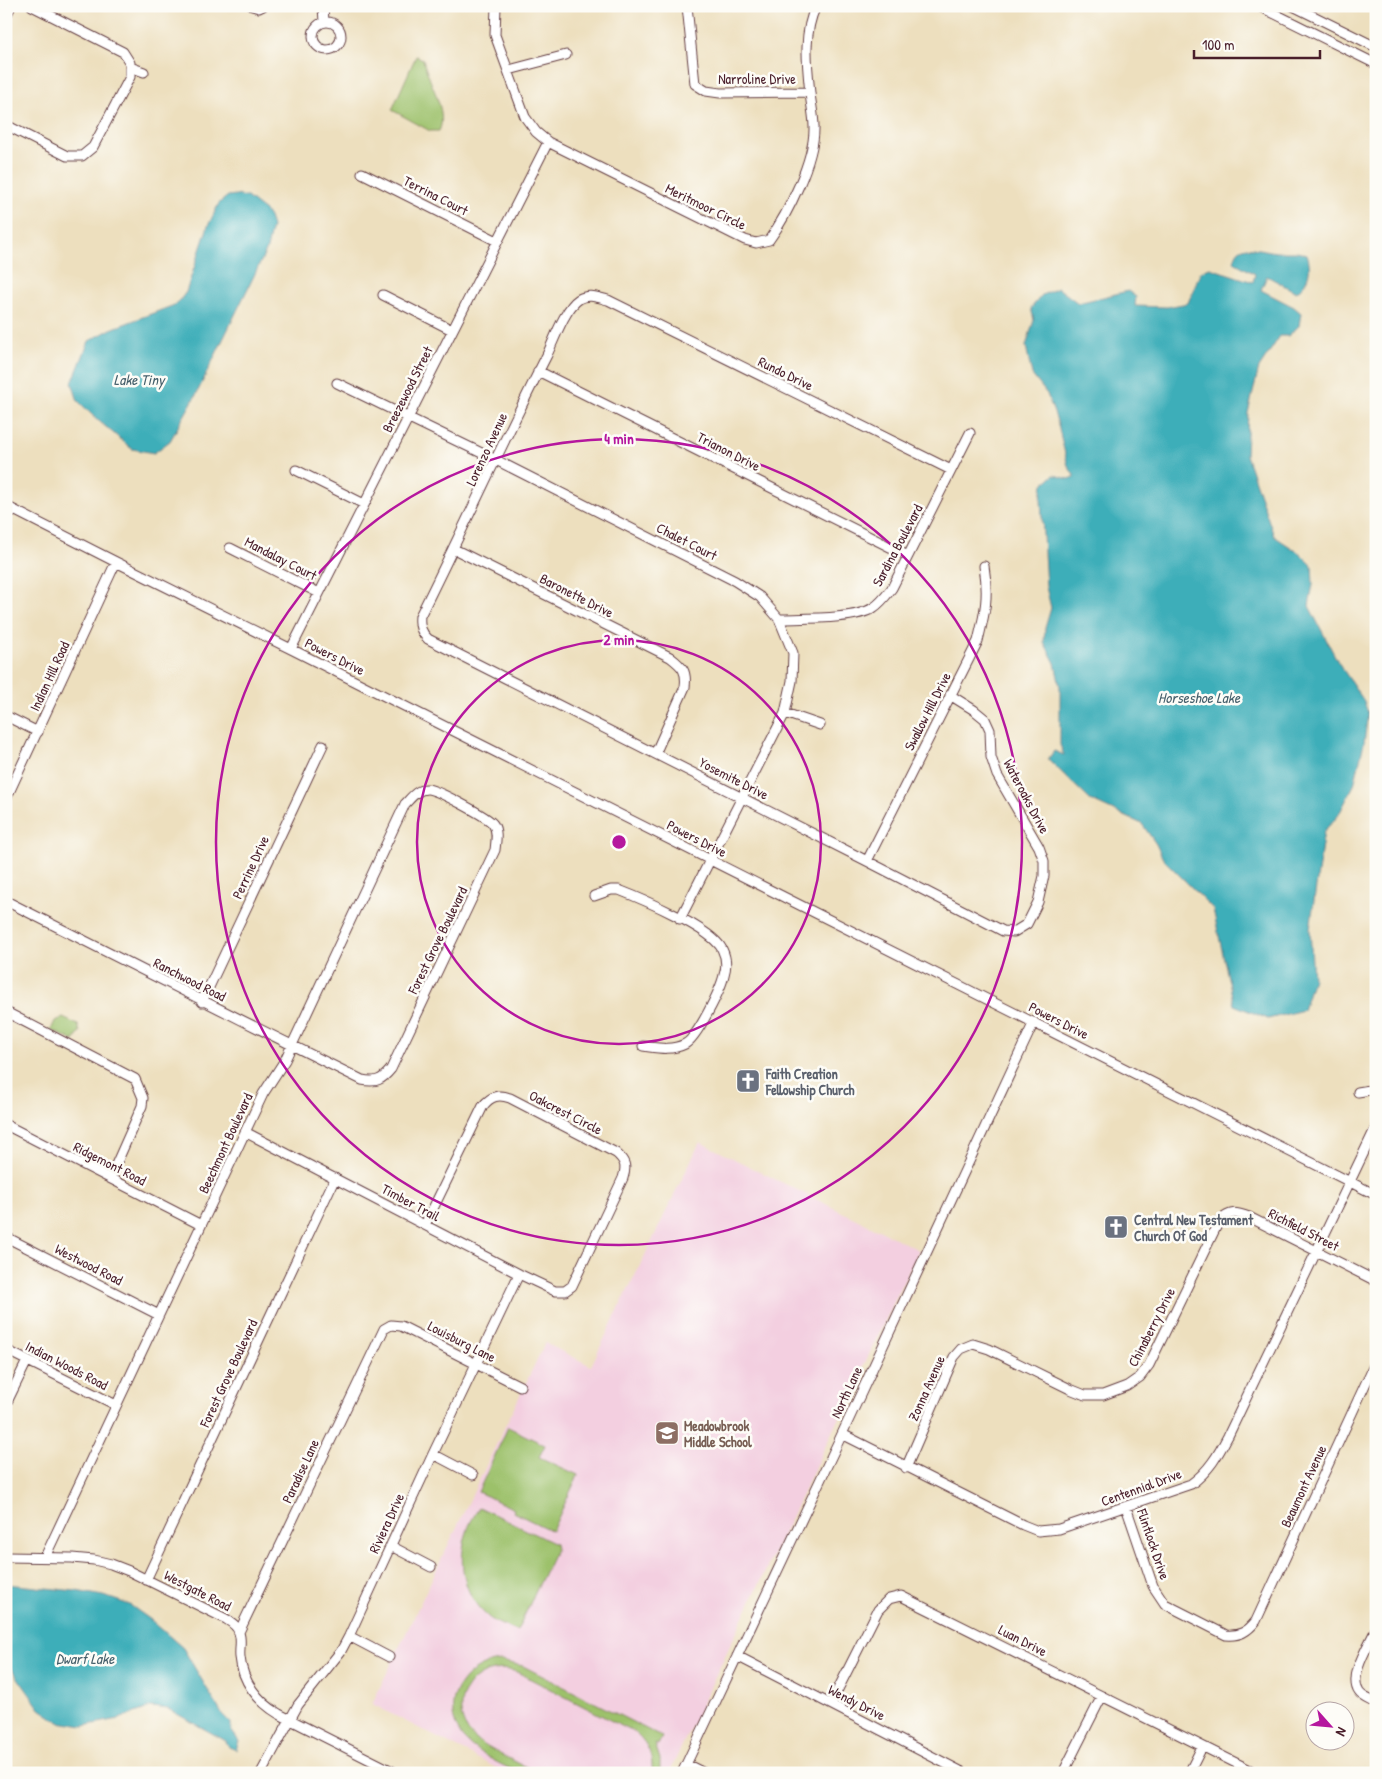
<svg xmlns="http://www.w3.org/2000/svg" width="1382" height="1779" font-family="'Patrick Hand',sans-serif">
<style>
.built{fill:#f3cfe0}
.green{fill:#9cc16b;stroke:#73704b}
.water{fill:#3eaeb9;stroke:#446672}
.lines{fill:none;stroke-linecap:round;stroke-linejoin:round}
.minor-casing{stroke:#623c41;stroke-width:11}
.minor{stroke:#fff;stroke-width:9}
.ring{fill:none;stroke:#b5179e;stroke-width:2.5}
.labels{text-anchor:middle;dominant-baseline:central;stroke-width:5;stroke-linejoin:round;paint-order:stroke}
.street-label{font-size:14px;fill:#4a1f2b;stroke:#fdfcf7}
.worship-label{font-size:14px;font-weight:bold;fill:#5b616d;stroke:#fdfcf7;text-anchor:start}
.education-label{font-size:14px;font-weight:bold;fill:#785e54;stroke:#fdfcf7;text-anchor:start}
.water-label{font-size:15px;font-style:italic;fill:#455f6b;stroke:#fdfcf7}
.centre{fill:#b5179e;stroke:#fdfcf7;stroke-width:2.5}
.ring-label{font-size:15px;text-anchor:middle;font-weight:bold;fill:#b5179e;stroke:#fdfcf7;stroke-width:5;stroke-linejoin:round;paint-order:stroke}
</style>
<rect width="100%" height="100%" fill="#fdfcf7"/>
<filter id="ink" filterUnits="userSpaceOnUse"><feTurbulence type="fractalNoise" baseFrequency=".02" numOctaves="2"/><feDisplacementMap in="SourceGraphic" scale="10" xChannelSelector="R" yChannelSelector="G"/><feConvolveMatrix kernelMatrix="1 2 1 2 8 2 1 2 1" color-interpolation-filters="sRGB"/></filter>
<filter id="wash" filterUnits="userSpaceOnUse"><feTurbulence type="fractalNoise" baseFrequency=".0096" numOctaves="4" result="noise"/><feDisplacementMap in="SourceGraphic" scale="20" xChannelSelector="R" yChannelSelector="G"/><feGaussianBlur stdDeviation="1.12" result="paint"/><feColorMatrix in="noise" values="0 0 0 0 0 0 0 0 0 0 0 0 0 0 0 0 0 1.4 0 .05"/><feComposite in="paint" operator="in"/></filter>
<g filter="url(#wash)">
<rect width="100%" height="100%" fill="#eddfbe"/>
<path class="built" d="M700 1142 919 1250 669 1773H506L372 1704 545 1343 591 1366Z"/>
<path class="green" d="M416 56 423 59C427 80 449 111 439 131H430L392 110Z
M63 1018 78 1025 80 1032 74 1041 51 1030 55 1021Z
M508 1427 545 1445 539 1457 578 1475 552 1531 513 1512 514 1509 478 1492Z
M479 1507 555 1544 556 1549 517 1631C507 1627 494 1623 486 1615 463 1595 457 1560 467 1532 469 1523 475 1515 479 1507Z
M501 1661 523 1666 662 1737 658 1745 655 1744 660 1759V1773H652C653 1757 649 1745 637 1734L519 1673C482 1657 445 1696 468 1731 479 1747 520 1763 538 1773 532 1773 524 1774 519 1772 503 1767 470 1749 461 1735 439 1702 464 1664 501 1661Z"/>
<path class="water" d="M236 195 247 197 265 211 269 217 272 226 267 249 196 395 170 441 154 453 132 449 93 416 78 401 72 383 89 341 111 329 177 304 186 292 208 226 219 203 228 196Z
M1247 247 1276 252H1296L1307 254C1312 268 1309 284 1296 292L1267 276 1261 290 1294 307 1301 313 1299 326 1288 336H1280L1259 368 1248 413 1246 455 1274 536 1301 554 1312 565 1313 584 1309 606 1338 662 1364 701 1368 713 1364 743 1354 785 1338 816 1324 831 1310 929 1313 979 1303 1010 1268 1019 1234 1005 1213 909 1163 859 1156 844 1142 824 1090 800 1048 759 1054 751 1064 755 1060 745V687L1055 663 1044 642 1045 628 1051 608 1046 587 1041 499 1043 484 1054 475 1069 479 1075 477 1068 466 1057 421 1047 394 1032 375 1026 346 1034 320 1031 308 1042 295 1058 288 1078 303 1128 291 1136 297 1135 306 1167 307 1188 303 1201 271 1210 268 1253 282 1255 274 1234 262C1236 252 1238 249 1247 247Z
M6 1584 76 1591 104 1596 130 1605 151 1620 183 1648 222 1714 231 1723V1730L239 1741 236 1750 229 1747 226 1741 168 1709 151 1707 119 1719 83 1726 59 1722 40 1709 6 1661Z"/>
</g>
<g filter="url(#ink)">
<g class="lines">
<defs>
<path id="minor" d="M252 6 259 8 263 6
M323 6 324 22
M496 6 495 35 525 117 536 132 548 142 745 240 756 243 769 240C788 214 815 159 814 127 814 116 811 104 810 93 807 64 803 33 816 6
M687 6 695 84 706 91 720 93 809 92
M1259 6 1376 64
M1293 6 1376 47
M6 16 11 6
M313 36a14 14 0 1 1 28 0a14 14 0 1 1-28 0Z
M130 67 144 72
M509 70 566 55
M6 125 67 156H82L93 147 130 77V63L123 52 32 6
M362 173 497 241
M383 295 452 330
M538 371 908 556
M337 383 496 460 735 581 760 597 779 619 793 653 792 681 785 713 680 919
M296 470 364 504
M6 506 116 562 291 649 1376 1195
M230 548 319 593
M454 549 670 657C683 667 687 671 685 687L655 754
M779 619C803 618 854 620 873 608 881 603 886 596 892 588L970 433
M291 649 548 142
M950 695 974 710 985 719 990 730 991 757 997 775 1039 847 1044 861V876L1038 902 1027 924 1014 932 1003 931 867 861 428 639C421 632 419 626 420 616 463 530 503 441 547 355 554 340 565 308 579 299 589 293 599 298 608 300L951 470
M785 713 820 725
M6 716 38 732
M6 799 116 562
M867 861 978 641C985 612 989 597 984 566
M594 896 611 890H619C642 899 711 928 722 949 726 957 727 966 724 975 721 989 697 1038 685 1044 671 1051 658 1048 643 1046
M6 901C125 962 243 1021 362 1080 376 1083 382 1080 391 1069L495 850C496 841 498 831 493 824 488 817 436 789 427 789 417 789 411 798 405 804L292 1045 285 1060 263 1094 45 1557
M202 1002 323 745
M6 1012 135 1079 143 1098 142 1106 110 1178
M1376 1067V1072
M1358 1092 1376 1089
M6 1125 201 1225
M245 1132 519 1274 555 1291H565L572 1286 623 1178C627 1166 625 1161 616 1153L510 1098C498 1094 491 1096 483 1106L425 1225
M6 1237 159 1315
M6 1350 116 1405
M6 1404 27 1361
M842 1434 1023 1525 1038 1531 1059 1529 1191 1484C1209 1471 1218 1455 1228 1436L1376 1127
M433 1454 473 1475
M906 1468 954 1357 961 1349 973 1344 989 1349 1070 1389 1085 1395H1103L1127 1386 1140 1377 1149 1365 1219 1221C1231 1211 1235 1212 1249 1217L1376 1281
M1126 1507 1153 1586 1165 1604 1226 1635C1240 1636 1247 1632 1256 1621L1376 1361
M391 1546 431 1567
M6 1557 72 1558 94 1560 111 1564 129 1571 226 1619C231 1622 238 1626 239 1633 242 1640 239 1649 240 1657 242 1681 258 1702 279 1714L396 1773
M146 1580 335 1178
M1376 1629C1369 1645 1348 1676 1359 1692 1362 1697 1371 1700 1376 1703
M239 1632 384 1329 391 1325 401 1326 520 1386
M349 1636 389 1657
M737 1656 964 1773
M831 1703 878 1610 889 1599 901 1596 1250 1770 1252 1773
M686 1764 704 1773
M261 1773 298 1705 341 1651 349 1636 433 1454 519 1274
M682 1773 842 1434 1034 1022
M1063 1773 1102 1696
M1189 1773 1202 1747"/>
</defs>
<use href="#minor" class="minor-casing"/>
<use href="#minor" class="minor"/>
</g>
</g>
<g class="ring">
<circle cx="619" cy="842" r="202"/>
<circle cx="619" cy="842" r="403"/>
</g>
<defs>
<symbol id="church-square" viewBox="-11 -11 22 22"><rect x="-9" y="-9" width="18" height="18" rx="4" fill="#6b7280" stroke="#fdfcf7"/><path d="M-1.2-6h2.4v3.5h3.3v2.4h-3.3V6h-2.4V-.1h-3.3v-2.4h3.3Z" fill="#fff"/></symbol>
<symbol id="school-square" viewBox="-11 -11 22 22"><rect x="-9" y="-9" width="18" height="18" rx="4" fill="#8d6e63" stroke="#fdfcf7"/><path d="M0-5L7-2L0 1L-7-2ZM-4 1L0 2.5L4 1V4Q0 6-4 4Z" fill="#fff"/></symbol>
</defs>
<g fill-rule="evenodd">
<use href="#church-square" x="734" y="1067" width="28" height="28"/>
<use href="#church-square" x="1102" y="1213" width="28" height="28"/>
<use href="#school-square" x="653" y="1419" width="28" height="28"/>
</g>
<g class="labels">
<g class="street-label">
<text x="757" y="78">Narroline Drive</text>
<text transform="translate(436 195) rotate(27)">Terrina Court</text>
<text transform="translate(706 206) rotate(26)">Meritmoor Circle</text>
<text transform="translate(786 373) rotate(26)">Rundo Drive</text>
<text transform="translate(407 389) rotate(-63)">Breezewood Street</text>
<text transform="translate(486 449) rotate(-65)">Lorenzo Avenue</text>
<text transform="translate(729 451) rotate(27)">Trianon Drive</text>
<text transform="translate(687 541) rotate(27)">Chalet Court</text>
<text transform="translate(897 545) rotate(-62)">Sardina Boulevard</text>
<text transform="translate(281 558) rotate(27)">Mandalay Court</text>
<text transform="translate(577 595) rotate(27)">Baronette Drive</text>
<text transform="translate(335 656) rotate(27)">Powers Drive</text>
<text transform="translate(49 676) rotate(-65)">Indian Hill Road</text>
<text transform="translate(927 711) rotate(-63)">Swallow Hill Drive</text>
<text transform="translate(734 778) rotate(27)">Yosemite Drive</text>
<text transform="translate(1027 796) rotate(62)">Wateroaks Drive</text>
<text transform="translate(697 838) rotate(27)">Powers Drive</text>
<text transform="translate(250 867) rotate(-65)">Perrine Drive</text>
<text transform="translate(437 940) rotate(-64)">Forest Grove Boulevard</text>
<text transform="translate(190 979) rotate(27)">Ranchwood Road</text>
<text transform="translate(1059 1020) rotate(27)">Powers Drive</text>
<text transform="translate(566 1112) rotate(27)">Oakcrest Circle</text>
<text transform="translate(225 1143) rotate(-65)">Beechmont Boulevard</text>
<text transform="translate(110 1163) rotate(27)">Ridgemont Road</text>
<text transform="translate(411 1202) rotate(28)">Timber Trail</text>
<text transform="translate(1304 1229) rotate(27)">Richfield Street</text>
<text transform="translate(89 1264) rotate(27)">Westwood Road</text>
<text transform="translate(1151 1327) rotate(-63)">Chinaberry Drive</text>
<text transform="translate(462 1341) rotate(27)">Louisburg Lane</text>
<text transform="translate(67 1365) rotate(27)">Indian Woods Road</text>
<text transform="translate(228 1373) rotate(-65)">Forest Grove Boulevard</text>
<text transform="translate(926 1388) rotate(-66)">Zonna Avenue</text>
<text transform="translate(846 1392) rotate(-65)">North Lane</text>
<text transform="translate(300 1471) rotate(-65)">Paradise Lane</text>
<text transform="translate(1303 1486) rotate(-65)">Beaumont Avenue</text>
<text transform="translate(1141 1487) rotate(-20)">Centennial Drive</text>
<text transform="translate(386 1523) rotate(-65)">Riviera Drive</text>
<text transform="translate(1154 1544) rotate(71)">Flintlock Drive</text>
<text transform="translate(198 1590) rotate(27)">Westgate Road</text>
<text transform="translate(1023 1640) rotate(27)">Luan Drive</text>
<text transform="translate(857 1702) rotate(27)">Wendy Drive</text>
</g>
<g class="worship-label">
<text x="766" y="1073">Faith Creation<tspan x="766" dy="16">Fellowship Church</tspan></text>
<text x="1134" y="1219">Central New Testament<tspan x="1134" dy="16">Church Of God</tspan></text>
</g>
<g class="education-label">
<text x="684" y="1425">Meadowbrook<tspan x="684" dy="16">Middle School</tspan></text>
</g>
<g class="water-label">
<text x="139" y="379">Lake Tiny</text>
<text x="1199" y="697">Horseshoe Lake</text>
<text x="85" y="1658">Dwarf Lake</text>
</g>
</g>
<circle cx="619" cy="842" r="8" class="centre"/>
<g class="ring-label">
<text x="619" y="444">4 min</text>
<text x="619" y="645">2 min</text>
</g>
<rect width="1382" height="1779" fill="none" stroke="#fdfcf7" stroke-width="25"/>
<g transform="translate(1330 1726) rotate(117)"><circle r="24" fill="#fdfcf7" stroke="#b5a4a5"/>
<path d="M0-4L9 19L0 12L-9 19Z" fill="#b5179e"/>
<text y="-8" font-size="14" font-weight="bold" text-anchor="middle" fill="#4a1f2b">N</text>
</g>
<path d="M1194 50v8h126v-8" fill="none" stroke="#4a1f2b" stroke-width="2.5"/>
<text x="1202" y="50" font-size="15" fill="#4a1f2b" stroke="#fdfcf7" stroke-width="4" paint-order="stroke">100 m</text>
</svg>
